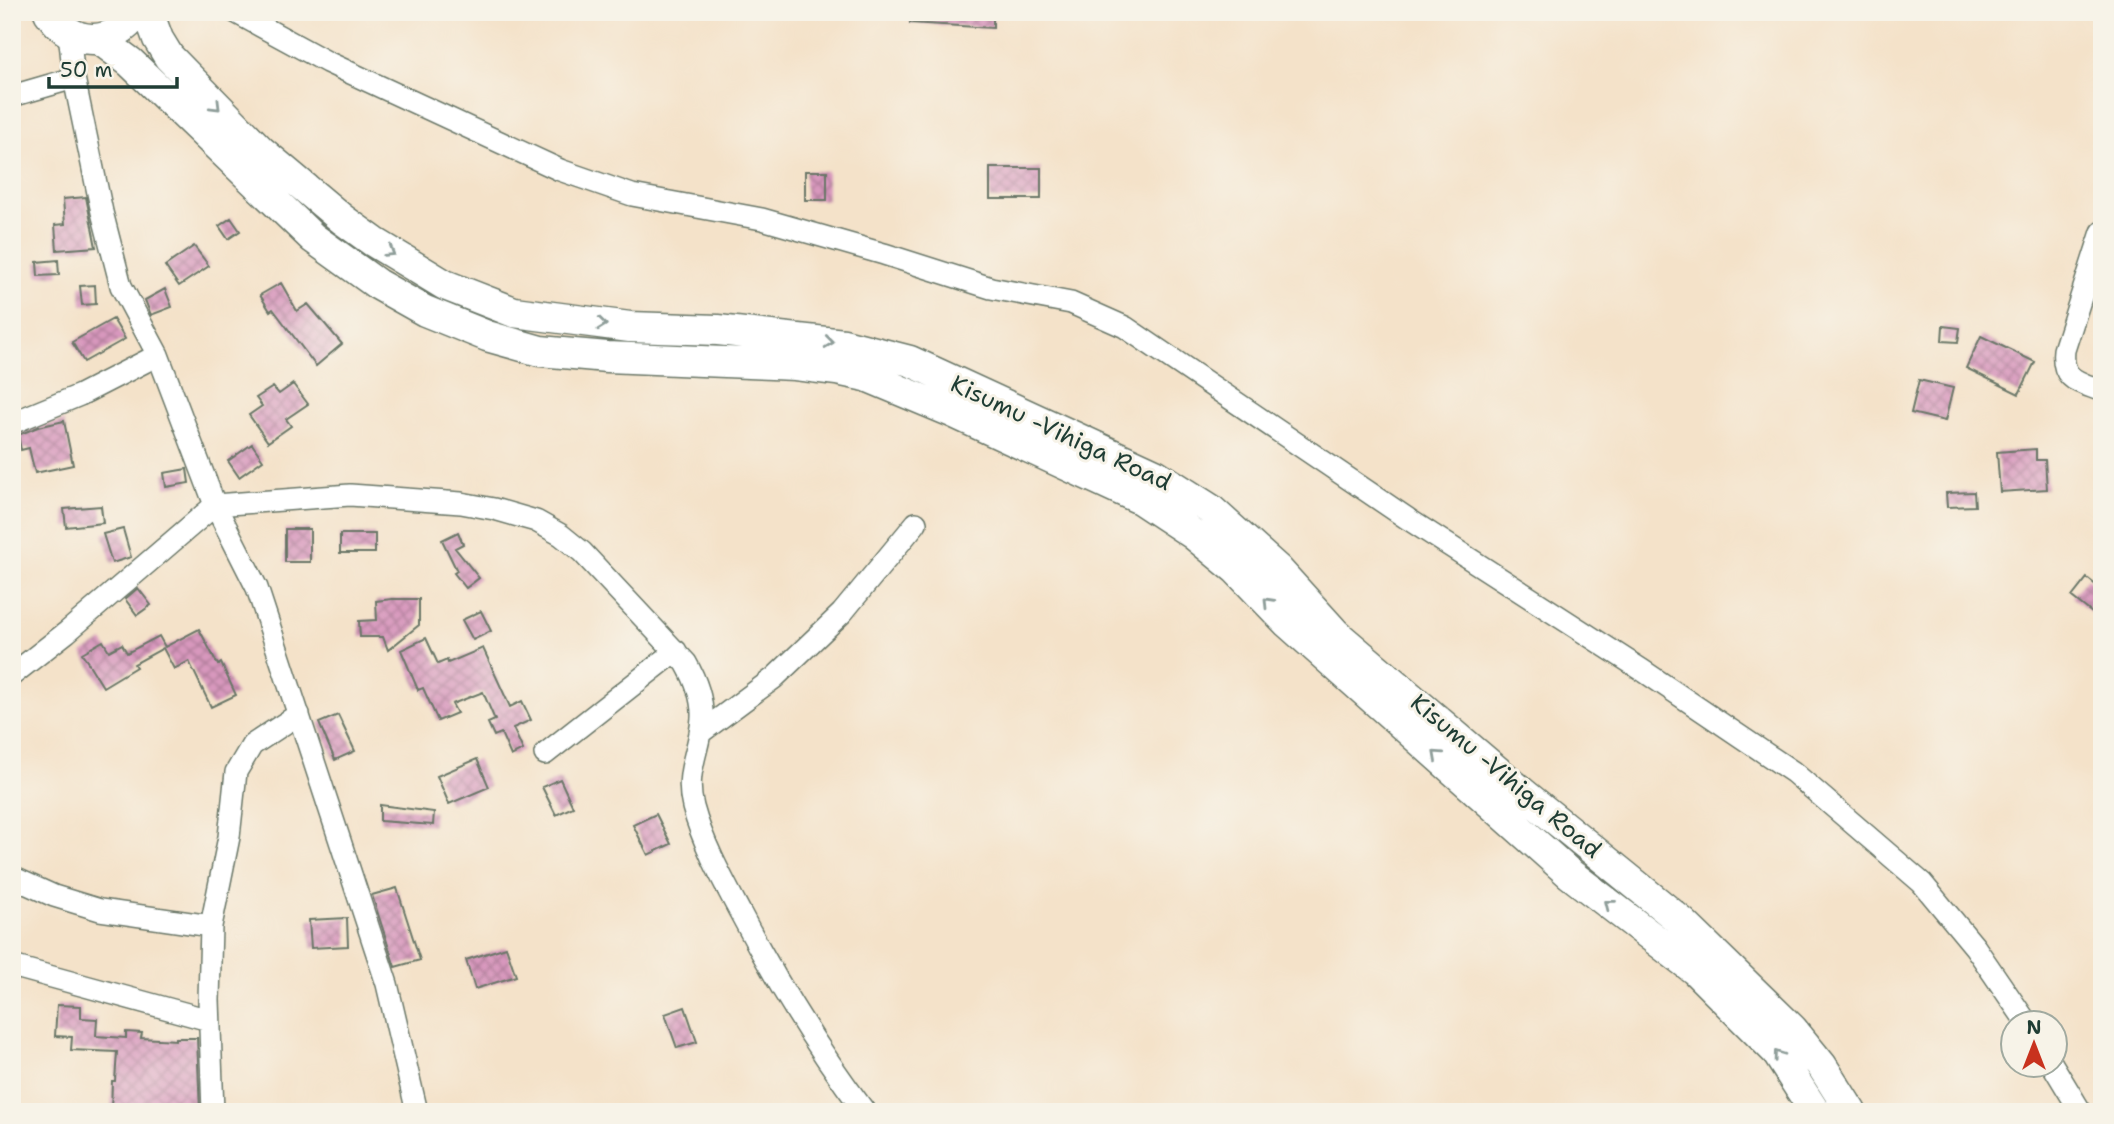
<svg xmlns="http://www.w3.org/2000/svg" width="2114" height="1124" font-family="'Shantell Sans',sans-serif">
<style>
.building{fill:url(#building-cross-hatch)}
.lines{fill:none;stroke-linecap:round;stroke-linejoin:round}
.minor-casing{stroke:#6a7768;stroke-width:24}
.highway-casing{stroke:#6a7768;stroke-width:33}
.minor{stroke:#fff;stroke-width:21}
.highway{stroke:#fff;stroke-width:30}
.oneway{stroke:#8f9e9a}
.labels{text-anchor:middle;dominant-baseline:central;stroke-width:6;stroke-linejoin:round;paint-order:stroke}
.street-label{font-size:24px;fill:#1f3d34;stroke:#f7f3e8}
</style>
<defs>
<pattern id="building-cross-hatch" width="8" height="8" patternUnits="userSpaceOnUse" patternTransform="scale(1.75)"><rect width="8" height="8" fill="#d898bd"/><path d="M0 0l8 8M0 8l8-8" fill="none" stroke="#af7d9a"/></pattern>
</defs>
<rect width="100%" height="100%" fill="#f7f3e8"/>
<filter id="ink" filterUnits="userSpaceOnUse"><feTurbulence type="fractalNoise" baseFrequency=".0143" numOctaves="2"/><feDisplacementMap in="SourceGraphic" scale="14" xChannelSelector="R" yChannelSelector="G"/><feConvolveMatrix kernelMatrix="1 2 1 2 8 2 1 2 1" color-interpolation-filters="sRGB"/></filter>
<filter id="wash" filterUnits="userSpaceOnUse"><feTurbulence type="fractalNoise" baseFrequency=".00686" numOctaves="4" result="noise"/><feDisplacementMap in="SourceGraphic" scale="28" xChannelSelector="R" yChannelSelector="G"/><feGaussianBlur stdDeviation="1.57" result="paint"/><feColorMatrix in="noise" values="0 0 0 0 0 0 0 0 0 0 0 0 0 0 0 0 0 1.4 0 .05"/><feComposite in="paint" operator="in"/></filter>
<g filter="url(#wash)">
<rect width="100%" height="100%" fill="#f4e2c9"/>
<g id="blocks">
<path class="building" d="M910 12H993V28L910 23Z
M990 168H1041V199H990Z
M805 171H827V200H805Z
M86 197 96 247 57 250 55 225 65 224 63 199Z
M231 218 240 231 228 239 219 226Z
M194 246 209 266 179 286 165 266Z
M58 260 59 275 38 276 37 262Z
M281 283 297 311 308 304 342 344 316 366 273 309 270 311 260 295Z
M95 285 96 304 82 305 80 286Z
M165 289 172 307 151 315 145 300Z
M113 319 125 339 84 362 72 342Z
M1943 326 1960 328 1958 342 1942 341Z
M1981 336 2035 362 2019 394 1966 368Z
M1919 380 1953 388 1945 421 1911 413Z
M293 384 308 404 286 419 291 426 268 442 249 415 262 406 256 398 273 387 279 394Z
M64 421 73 465 35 473 29 448 21 450 18 435 38 427Z
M252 444 263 460 239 477 228 461Z
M2036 449V460H2045L2047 489 2000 492 1997 452Z
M187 469 189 483 166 487 164 473Z
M1974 492 1975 506 1947 507 1946 493Z
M101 506 103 523 66 527 64 509Z
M123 529 131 557 112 563 103 534Z
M285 529H310V562H285Z
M458 532 463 544 455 548 479 578 466 588 454 573 457 571 442 540Z
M340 534H375V553H340Z
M2087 578 2102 590V621L2072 597Z
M138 588 151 605 137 615 125 599Z
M392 599H419V625L388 650 383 637H360L359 621 377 620 376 601Z
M481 611 491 631 473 640 462 620Z
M199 629 218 665 221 663 236 695 211 707 189 661 174 669 163 648 134 664 136 667 103 687 82 653 103 641 109 651 122 644 127 653 159 636 165 647Z
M426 638 438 664 447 660 448 663 483 648 510 707 522 701 531 720 513 728 523 750 511 756 501 733 494 736 488 723 495 720 483 692 452 704 457 713 438 721 423 688 418 690 401 650Z
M338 715 355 751 335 760 319 723Z
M477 759 489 787 449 804 437 776Z
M560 779 573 807 556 815 542 787Z
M380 805 434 812 433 825 380 821Z
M656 814 671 844 648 855 633 825Z
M397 888 420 960 395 967 372 895Z
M347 918 348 946 311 948 309 920Z
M506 947 516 976 475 989 466 960Z
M57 1005 81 1006V1018L97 1019 96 1036 126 1038V1032L142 1033 141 1038 176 1040V1038H197L200 1112H111L112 1081H115L117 1052 71 1050 72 1037 55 1036Z
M685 1007 697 1042 677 1048 665 1014Z"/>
</g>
</g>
<g filter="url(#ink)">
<use href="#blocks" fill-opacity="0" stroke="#6a7768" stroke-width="2"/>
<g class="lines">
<defs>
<path id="minor" d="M235 12 327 62 560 170 632 195 762 219 884 254 991 288 1071 303 1125 327 1408 519 1642 670 1793 772 1922 883 1975 947 2027 1023
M69 33 74 78 102 212 121 286 158 355 215 505 257 588 387 984 417 1112
M12 96 74 78
M2102 232 2064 350C2061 380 2077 381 2102 391
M12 423 80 395 158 355
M12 675 67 632 215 505 350 495 461 503 494 509 536 521 561 535 582 552 686 663C695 679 703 699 702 718 700 751 684 772 693 807 703 844 723 880 741 914 777 983 818 1050 865 1112
M700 733 774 678 842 613 916 523
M545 754 676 651
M12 877 54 896 100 910 211 926
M12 966 209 1020
M2052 1064 2081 1112
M213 1112 209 1000 211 926 229 837 236 772 252 745 299 714"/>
<path id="highway" d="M49 12C74 49 112 47 138 12
M148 12 158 39 169 57 261 151 342 219 374 242 445 285 514 312 630 327 718 330 844 344 910 361 1155 474 1210 509 1278 570 1336 634 1524 794 1683 923 1792 1029 1822 1066 1851 1112
M99 39 130 62 313 238 377 284 425 311 487 336 540 351 607 357 795 365 837 370 866 376 952 412 1140 499 1193 534 1237 570 1288 623 1570 874 1695 970 1776 1051 1815 1112"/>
</defs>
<use href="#minor" class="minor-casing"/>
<use href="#highway" class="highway-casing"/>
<use href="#minor" class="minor"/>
<use href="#highway" class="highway"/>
</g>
<defs><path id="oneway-chevron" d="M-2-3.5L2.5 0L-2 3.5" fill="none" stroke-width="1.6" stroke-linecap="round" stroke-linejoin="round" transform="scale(1.75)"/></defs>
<g class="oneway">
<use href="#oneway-chevron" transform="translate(216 106) rotate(45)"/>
<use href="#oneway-chevron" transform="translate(390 252) rotate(32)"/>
<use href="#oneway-chevron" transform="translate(602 324) rotate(6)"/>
<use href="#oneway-chevron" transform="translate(829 342) rotate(7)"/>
<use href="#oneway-chevron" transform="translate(1268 602) rotate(-134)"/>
<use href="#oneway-chevron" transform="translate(1437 755) rotate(-138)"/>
<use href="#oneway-chevron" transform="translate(1609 904) rotate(-142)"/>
<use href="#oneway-chevron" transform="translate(1778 1055) rotate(-126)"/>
</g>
</g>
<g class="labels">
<g class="street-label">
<text transform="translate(1061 433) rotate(25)">Kisumu -Vihiga Road</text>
<text transform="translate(1506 776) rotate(40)">Kisumu -Vihiga Road</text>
</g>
</g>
<rect width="2114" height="1124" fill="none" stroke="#f7f3e8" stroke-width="42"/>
<g transform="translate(2034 1044)"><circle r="33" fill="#f7f3e8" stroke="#a1aaa0" stroke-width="2"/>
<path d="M0-5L12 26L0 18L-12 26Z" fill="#c8321e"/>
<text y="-10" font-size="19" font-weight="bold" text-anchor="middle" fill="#1f3d34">N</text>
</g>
<path d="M49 77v10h128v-10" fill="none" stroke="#1f3d34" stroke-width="3.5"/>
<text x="60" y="77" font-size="21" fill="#1f3d34" stroke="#f7f3e8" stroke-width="5" paint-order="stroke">50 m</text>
</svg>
